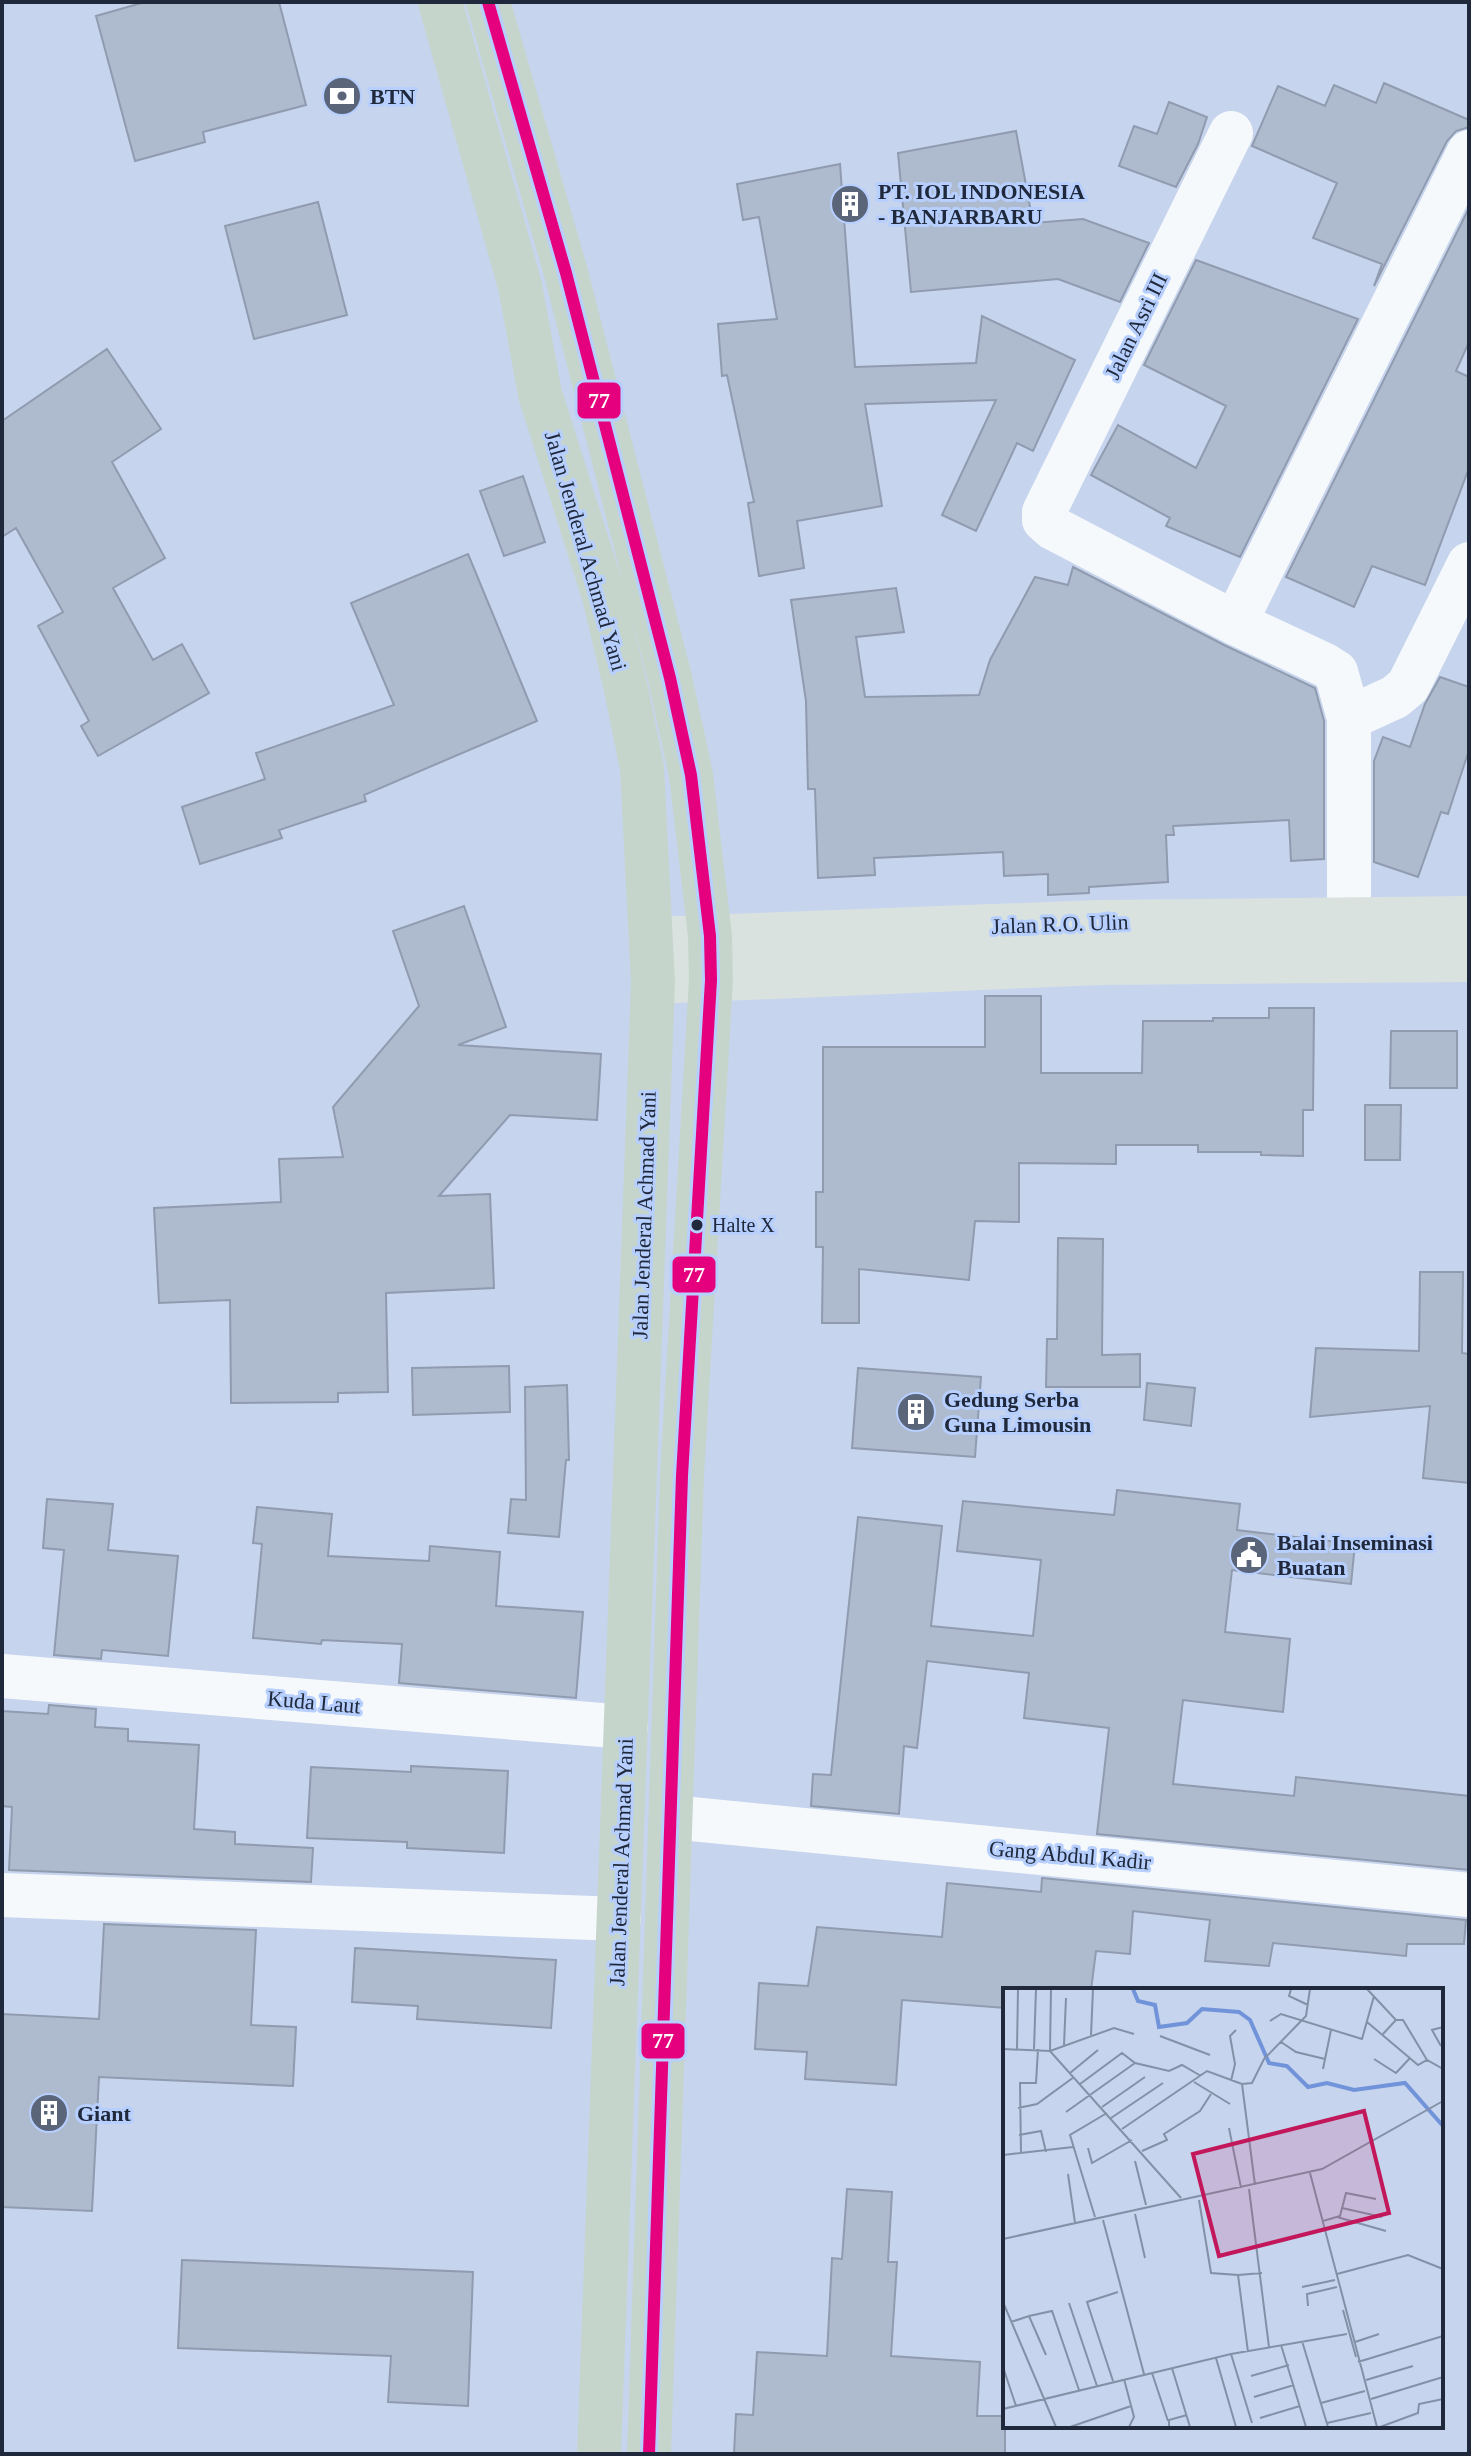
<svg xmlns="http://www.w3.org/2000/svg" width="1471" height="2456" font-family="'Times New Roman',serif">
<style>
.building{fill:#aebace;stroke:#909baf;stroke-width:2}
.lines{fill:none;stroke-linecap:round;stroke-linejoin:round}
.minor{stroke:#f6f9fc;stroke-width:44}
.major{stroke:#dae2e0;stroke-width:44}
.highway{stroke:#c6d5cc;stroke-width:44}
.bus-1-casing{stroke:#b6cffe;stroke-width:18}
.bus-1{stroke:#e5007d;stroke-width:12}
.bus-dot{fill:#20293b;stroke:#b6cffe;stroke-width:3}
.labels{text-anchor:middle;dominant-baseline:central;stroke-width:6;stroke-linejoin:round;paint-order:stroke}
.bus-label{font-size:20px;fill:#20293b;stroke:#b6cffe;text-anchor:start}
.poi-label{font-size:22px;font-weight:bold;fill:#20293b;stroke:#b6cffe;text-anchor:start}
.street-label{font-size:22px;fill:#20293b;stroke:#b6cffe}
.inset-river{fill:none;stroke:#7193d9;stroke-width:4}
.inset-road{fill:none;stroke:#8490a6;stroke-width:2}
.view{fill:#c2185b;fill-opacity:0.15;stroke:#c2185b;stroke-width:4}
.inset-edge{fill:none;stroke:#20293b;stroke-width:4}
.line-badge{stroke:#b6cffe;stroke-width:3}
.badge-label{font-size:22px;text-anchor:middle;font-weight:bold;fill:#fff}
</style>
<rect width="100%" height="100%" fill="#c6d4ee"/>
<path class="building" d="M145 2H279L306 105 203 132 205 142 135 161 96 16Z
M1384 83 1469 120V127L1456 131 1447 141 1374 286 1382 264 1313 238 1337 183 1252 146 1278 86 1325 106 1334 85 1376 103Z
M1169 102 1207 117 1198 144 1176 187 1119 166 1134 126 1157 134Z
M1016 131 1033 223 1083 219 1149 243 1120 302 1058 279 911 292 898 153Z
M840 164 855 367 976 363 982 316 1075 360 1033 451 1017 443 976 531 942 515 996 400 865 404 882 506 797 521 804 568 759 576 748 503 754 502 727 375 722 376 718 324 777 319 759 217 743 220 737 184Z
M318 202 347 315 254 339 225 226Z
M1469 208V342L1456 371 1469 377V468L1425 585 1372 566 1354 607 1286 577Z
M1196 260 1358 319 1240 557 1166 526 1170 518 1091 475 1118 425 1196 468 1226 406 1144 365Z
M107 349 161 429 112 462 165 558 113 588 153 660 182 644 209 693 98 756 81 726 89 721 38 626 63 612 16 528 2 537V421Z
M523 476 545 542 504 556 480 491Z
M468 554 537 721 364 795 366 801 279 830 282 838 200 864 182 807 265 779 256 753 394 705 351 603Z
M1073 567 1224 645 1315 688 1324 721V859L1291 861 1289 820 1173 826 1174 835H1166L1168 882 1089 887V893L1048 895V874L1004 876 1003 852 874 858 875 875 818 878 815 789H808L806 701 791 600 896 588 904 632 856 637 865 697 979 695 990 660 1035 577 1068 585Z
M1440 677 1469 687V750L1448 814 1441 812 1418 877 1374 862V761L1383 737 1410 747 1425 704Z
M464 906 506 1027 458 1045 601 1054 597 1120 510 1115 439 1196 490 1194 494 1288 386 1293 388 1392 338 1393V1402L231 1403 230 1300 159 1303 154 1208 281 1202 279 1159 343 1157 333 1107 419 1006 393 931Z
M985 996H1041V1073H1142L1143 1021H1213V1018H1269V1008H1314L1313 1110H1303V1156L1261 1155V1152H1198V1145H1116V1164L1019 1163V1222L975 1221 969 1280 859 1269V1323H822L823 1247H816V1192H823V1047H985Z
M1391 1031H1457V1088H1390Z
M1365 1105H1401L1400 1160H1365Z
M1058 1238 1103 1239 1102 1355 1140 1354V1387H1046L1047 1339H1057Z
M1420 1272H1463L1462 1353 1469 1354V1483L1423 1478 1430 1406 1310 1417 1316 1348 1419 1351Z
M509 1366 510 1412 413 1415 412 1368Z
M858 1368 981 1377 975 1457 852 1448Z
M1147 1383 1195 1388 1191 1426 1144 1420Z
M567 1385 569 1460H566L559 1537 508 1533 511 1499 526 1500 525 1387Z
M1117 1490 1240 1504 1237 1530 1355 1544 1351 1584 1232 1570 1225 1632 1290 1639 1283 1712 1183 1700 1173 1784 1294 1796 1296 1777 1469 1796V1870L1097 1834 1109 1728 1024 1718 1029 1673 927 1661 917 1748 904 1746 899 1814 811 1806 813 1774 831 1775 858 1517 942 1526 931 1626 1033 1636 1041 1560 957 1551 963 1501 1114 1515Z
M47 1499 113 1504 108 1550 178 1556 168 1656 102 1650 101 1659 54 1655 64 1550 43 1548Z
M257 1507 332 1514 328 1556 429 1561 430 1546 500 1552 496 1606 583 1612 576 1698 399 1683 402 1644 322 1640 321 1644 253 1638 262 1544 253 1543Z
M49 1705 96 1709 95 1727 128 1729V1741L199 1745 194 1829 235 1832V1844L313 1848 311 1882 9 1870 12 1807 2 1806V1711L48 1714Z
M411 1766 508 1771 504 1853 407 1848V1842L307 1838 311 1767 411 1772Z
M1042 1878 1466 1920 1464 1944H1407L1406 1956 1273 1943 1269 1966 1205 1961 1210 1920 1133 1911 1130 1954 1096 1951 1091 1990H1005V2008L902 2000 896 2085 805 2079 807 2052 755 2049 759 1983 808 1986 817 1927 942 1937 947 1883 1041 1892Z
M104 1924 256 1930 251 2025 296 2027 293 2086 99 2077 92 2211 2 2207V2014L99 2019Z
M355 1948 556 1960 551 2028 417 2019 418 2006 352 2002Z
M847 2189 892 2192 888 2262H897L891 2356 980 2362 977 2416H1005V2454H734L736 2414 753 2415 757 2352 827 2356 832 2258 842 2259Z
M182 2260 473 2272 468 2406 388 2402 391 2356 178 2348Z"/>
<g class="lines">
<path class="minor" d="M1231 133 1044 512V520L1053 528 1235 623 1325 665 1336 672 1349 718V919
M1235 623 1469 152
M1349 718 1395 697 1408 686 1469 564
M2 1676 626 1727
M671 1817 1469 1895
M2 1895 619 1919"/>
<path class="major" d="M652 939 1099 922 1469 918
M653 982 1100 963 1469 960"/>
<path class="highway" d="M440 2 520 286 540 394 604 596 626 689 642 768 653 982 599 2454
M488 2 566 273 670 678 691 775 710 936 711 980 682 1476 649 2454"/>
<defs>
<path id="bus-1" d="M488 2 566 273 670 678 691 775 710 936 711 980 682 1476 649 2454"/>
</defs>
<use href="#bus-1" class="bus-1-casing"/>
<use href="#bus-1" class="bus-1"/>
</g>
<defs>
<symbol id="bank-disc" viewBox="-11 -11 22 22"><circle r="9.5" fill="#5a657a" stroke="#b6cffe"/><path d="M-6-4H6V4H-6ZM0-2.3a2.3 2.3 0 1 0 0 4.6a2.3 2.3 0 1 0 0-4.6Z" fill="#fff"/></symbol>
<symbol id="building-disc" viewBox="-11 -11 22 22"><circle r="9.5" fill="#5a657a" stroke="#b6cffe"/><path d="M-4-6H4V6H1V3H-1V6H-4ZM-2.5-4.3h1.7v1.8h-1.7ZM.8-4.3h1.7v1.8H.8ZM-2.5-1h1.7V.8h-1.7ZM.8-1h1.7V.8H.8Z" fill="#fff"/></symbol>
<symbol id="civic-disc" viewBox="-11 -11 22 22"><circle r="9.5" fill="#5a657a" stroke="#b6cffe"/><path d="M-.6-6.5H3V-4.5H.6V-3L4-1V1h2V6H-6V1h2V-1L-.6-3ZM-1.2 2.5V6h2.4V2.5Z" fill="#fff"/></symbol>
</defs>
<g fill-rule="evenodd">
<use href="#bank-disc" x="320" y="74" width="44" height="44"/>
<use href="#building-disc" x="828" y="182" width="44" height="44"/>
<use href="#building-disc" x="894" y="1390" width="44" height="44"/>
<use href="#civic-disc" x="1227" y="1533" width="44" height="44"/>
<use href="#building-disc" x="27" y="2091" width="44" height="44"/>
</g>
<circle class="bus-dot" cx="697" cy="1225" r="7"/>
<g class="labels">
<g class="bus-label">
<text x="712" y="1225">Halte X</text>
</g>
<g class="poi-label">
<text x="370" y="96">BTN</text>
<text x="878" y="191">PT. IOL INDONESIA<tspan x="878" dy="25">- BANJARBARU</tspan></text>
<text x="944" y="1399">Gedung Serba<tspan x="944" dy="25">Guna Limousin</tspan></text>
<text x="1277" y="1542">Balai Inseminasi<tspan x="1277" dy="25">Buatan</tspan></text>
<text x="77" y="2113">Giant</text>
</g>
<g class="street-label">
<text transform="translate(1136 326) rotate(-64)">Jalan Asri III</text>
<text transform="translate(586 551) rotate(74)">Jalan Jenderal Achmad Yani</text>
<text transform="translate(1060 924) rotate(-2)">Jalan R.O. Ulin</text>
<text transform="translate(644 1215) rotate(-88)">Jalan Jenderal Achmad Yani</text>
<text transform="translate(314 1702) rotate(5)">Kuda Laut</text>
<text transform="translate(1070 1855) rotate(5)">Gang Abdul Kadir</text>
<text transform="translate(621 1862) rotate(-88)">Jalan Jenderal Achmad Yani</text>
</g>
</g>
<g transform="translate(1003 1988)">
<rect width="440" height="440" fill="#c6d4ee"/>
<path class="inset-river" d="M130 1 135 13 152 17 156 39 184 35 199 21 236 24 247 32 266 75 284 78 305 99 324 95 351 102 402 95 440 138"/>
<path class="inset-road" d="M288 1 286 8 305 17M364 1 393 32 380 46M393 32H400L424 72M267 33 278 26 359 51 371 8M364 34 415 77 424 72 440 81M88 47 90 1M157 48 207 67M278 54 293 64 322 71M61 57 63 10M438 58 429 42 440 39M0 61 47 63 178 210M14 61 15 1M31 61 33 1M47 62 48 1M47 63 111 40 131 46M371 71 393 85 407 70M320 81 328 42M67 85 95 62M228 93 232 76 227 48 233 42M191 94 227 116M77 96 119 65 132 75 166 83 179 77 198 88M239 96 249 95 261 71 303 28 307 1M239 96 252 197M99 119 142 89M15 120 34 116 71 89M63 124 132 75M108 130 160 95M226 140 238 200M119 141 204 83 239 96M16 147 38 143 43 164M85 160 89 175 129 152M139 163 164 152 161 146 197 123 208 106M18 166 17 95H33L35 61M0 167 70 159M132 173 143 217M307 185 374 439M65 186 72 235M246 201 266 359M196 212 208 285 235 287 245 364M339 220 379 229M132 226 142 270M92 229 67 147 104 125M334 229 383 243M100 232 141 386M320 233 337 228 343 205 373 211M0 251 319 181 440 113M334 286 405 267 440 281M235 287 259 285M299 299 332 292M0 314 53 439M66 315 94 398M305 318 304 306 334 299M340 322 353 369M26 328 49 323 76 402M8 334 26 328 43 367M299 353 325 439M352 354 376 346M278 357 303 439M228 366 249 435M213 370 233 439M355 374 440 348M0 379 13 418M169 380 187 439M149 385 165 433M248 388 286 377M121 391 131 429 126 439M363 392 410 378M110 393 84 314 115 304M251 409 291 397M368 411 440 389M318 415 362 403M0 421 228 366 344 346M257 430 297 418M324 435 368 425M67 439 128 418M166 439V432L184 427M377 439 415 425 416 416 440 411"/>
<path class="view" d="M361 123 386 225 216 268 190 166Z"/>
<rect width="440" height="440" class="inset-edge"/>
</g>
<g class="line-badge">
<rect x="576" y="381" width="46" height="39" rx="8" fill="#e5007d"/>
<rect x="671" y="1255" width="46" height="39" rx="8" fill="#e5007d"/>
<rect x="640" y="2022" width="46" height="38" rx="8" fill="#e5007d"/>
</g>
<g class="badge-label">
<text x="599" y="408">77</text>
<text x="694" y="1282">77</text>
<text x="663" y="2048">77</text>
</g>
<rect width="1471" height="2456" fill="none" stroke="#20293b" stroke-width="8"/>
</svg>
